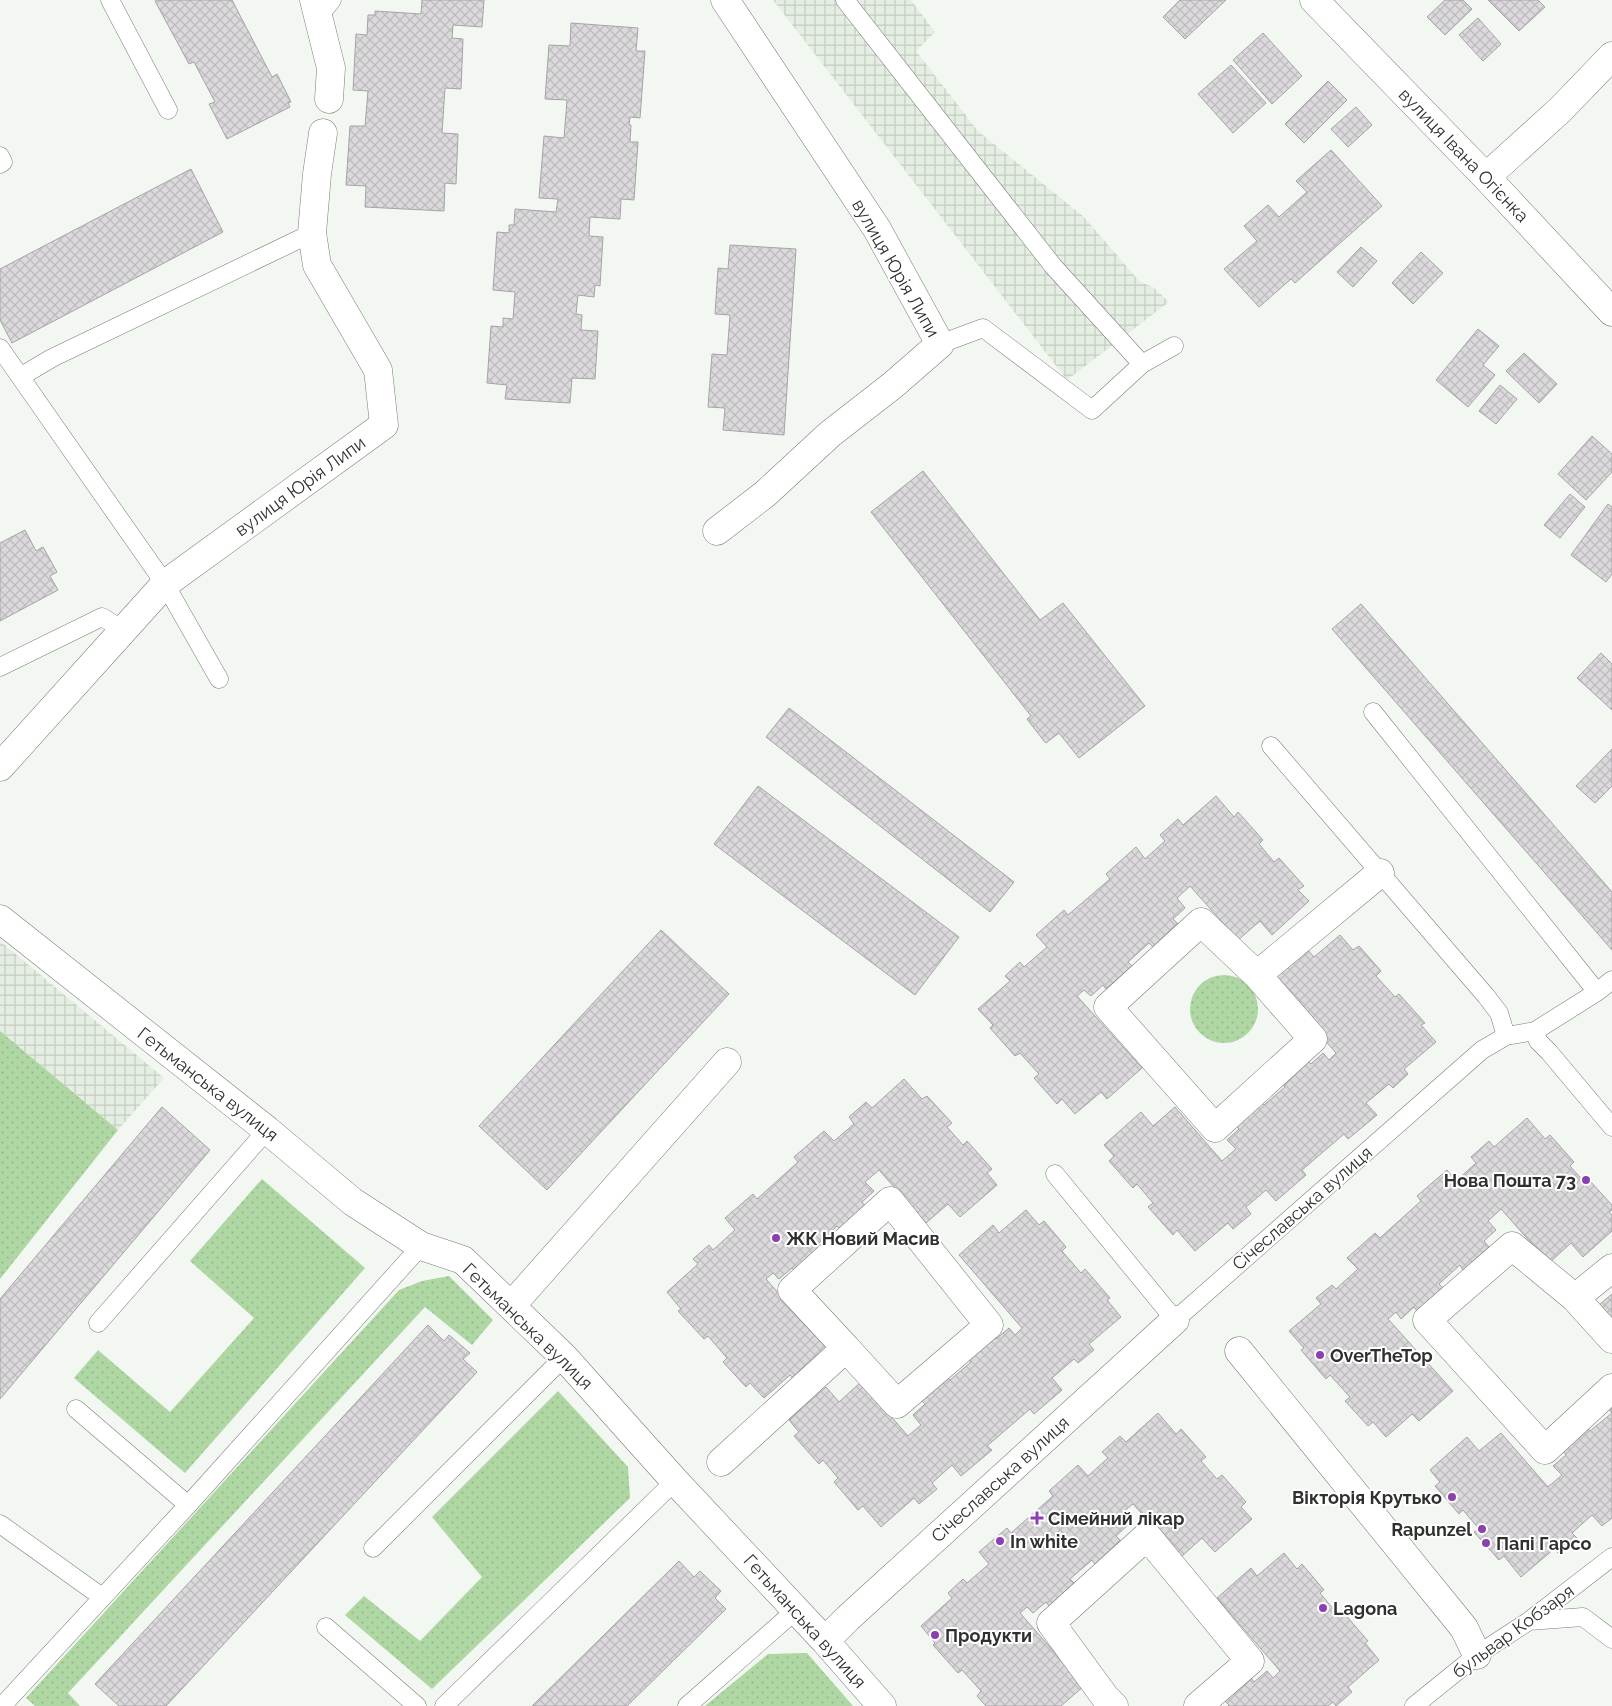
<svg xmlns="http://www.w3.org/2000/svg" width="1612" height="1706" font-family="Raleway,sans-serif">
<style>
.industrial{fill:url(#industrial-grid)}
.grass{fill:url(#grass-dots)}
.building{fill:url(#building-cross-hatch);stroke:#a6a3a8}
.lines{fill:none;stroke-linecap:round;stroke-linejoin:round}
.lane-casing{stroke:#787b77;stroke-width:19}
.street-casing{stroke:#787b77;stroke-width:29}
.lane{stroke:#fff;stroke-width:18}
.street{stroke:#fff;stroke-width:28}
.poi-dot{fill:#8c3faf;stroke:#fff;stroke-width:2}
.labels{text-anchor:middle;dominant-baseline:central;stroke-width:4;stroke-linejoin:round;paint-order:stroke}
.street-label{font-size:18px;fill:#2f312f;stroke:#fff}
.poi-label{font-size:18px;font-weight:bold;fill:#2f312f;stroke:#fff;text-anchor:start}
</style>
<defs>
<pattern id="industrial-grid" width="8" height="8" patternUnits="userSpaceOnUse" patternTransform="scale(1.25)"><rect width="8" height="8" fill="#e5eee3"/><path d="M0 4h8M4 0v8" fill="none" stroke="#c5cdc3"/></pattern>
<pattern id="grass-dots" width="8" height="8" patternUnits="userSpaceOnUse" patternTransform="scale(1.25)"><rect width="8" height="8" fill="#aed7a3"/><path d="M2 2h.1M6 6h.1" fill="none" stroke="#96b98d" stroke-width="1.8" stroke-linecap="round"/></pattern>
<pattern id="building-cross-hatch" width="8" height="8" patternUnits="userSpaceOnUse" patternTransform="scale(1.25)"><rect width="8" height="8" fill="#dcd9dd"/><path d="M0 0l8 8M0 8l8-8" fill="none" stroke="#bdbbbe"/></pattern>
</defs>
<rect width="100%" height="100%" fill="#f3f7f2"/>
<path class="industrial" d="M773 0H911L935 32 916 51 978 131 1084 217 1140 282 1153 287 1169 302 1067 380Z
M0 941 164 1078 118 1130 0 1031Z"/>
<path class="grass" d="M1190 1009a34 34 0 1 1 68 0a34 34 0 1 1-68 0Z
M0 1031 118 1130 0 1279Z
M262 1179 365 1268 185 1473 74 1378 98 1350 170 1412 254 1318 190 1261Z
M449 1276 493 1320 472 1345 425 1307 68 1693 80 1706H35L26 1698 399 1290 422 1281Z
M558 1391 628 1467 630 1498 432 1689 345 1615 364 1596 420 1641 482 1577 432 1517Z
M807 1653 853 1706H705L768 1654Z"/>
<path class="building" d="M157 0H232L272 77 277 74 291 102 288 103 290 107 227 139 209 104 215 102 194 62 189 64 155 1Z
M422 0H484L482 27 453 25 452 38 463 39 461 89 445 88 442 133 458 134 456 184 445 183 444 211 365 207 366 186 346 185 350 126H365L368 91 353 90 356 34 367 35 368 15H375V11L421 14Z
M1180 0H1226L1185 39 1163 17Z
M1445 0H1463L1472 9 1445 35 1427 17Z
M1488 0H1538L1545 7 1519 31Z
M1478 18 1501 44 1483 61 1459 35Z
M571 23 638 28 636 51H645L640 118 630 117 629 125H631L630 142H638L634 200 621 199 620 219 590 217 589 236 603 237 600 286 595 285 594 297 578 295 576 314 582 315 581 330 598 331 595 379 572 378 570 403 505 399 507 385 487 383 491 326 503 327V318L513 319 515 292 493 290 497 232 509 233V225H514L515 209 556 212 558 199 539 198 544 136 564 138 567 100 545 99 549 45 570 46Z
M1263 33 1302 76 1272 104 1233 60Z
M1231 65 1266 103 1233 133 1198 94Z
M1328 81 1347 100 1304 143 1285 124Z
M1356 107 1372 125 1348 147 1331 129Z
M1331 150 1382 206 1295 283 1291 279 1259 307 1224 269 1257 241 1244 226 1268 205 1279 217 1307 192 1296 181Z
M191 169 223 232 12 343 0 320V269Z
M730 245 796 249 784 435 723 430 725 408 708 407 712 354 727 355 730 315 715 314 718 268 728 269Z
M1361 247 1377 261 1353 287 1337 272Z
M1421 252 1443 273 1413 304 1392 283Z
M1478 329 1499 346 1483 365 1495 375 1468 407 1436 380Z
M1524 353 1557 384 1539 403 1506 371Z
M1500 385 1517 399 1496 424 1479 411Z
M1592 436 1612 454V472L1586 500 1558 474Z
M923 471 1040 620 1063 603 1145 706 1079 758 1059 733 1046 743 1044 741 1027 719 1031 716 871 512Z
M1570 494 1585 507 1560 538 1544 525Z
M1608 504 1612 507V574L1606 582 1571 555Z
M25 530 36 551 43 547 57 572 50 576 58 590 0 621V543Z
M1361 604 1612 892V950L1332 629Z
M1601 653 1612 664V710L1577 678Z
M789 708 1014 882 990 912 766 737Z
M1612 749V786L1595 803 1576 786Z
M758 786 959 937 915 995 714 844Z
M1216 796 1234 817 1238 812 1263 840 1259 844 1274 862 1279 858 1304 886 1298 890 1309 901 1272 935 1260 921 1238 940 1190 886 1177 898 1185 908 1173 919 1178 924 1153 947 1149 943 1128 962 1132 966 1106 989 1103 985 1091 996 1084 990 1077 996 1142 1068 1107 1099 1101 1092 1075 1114 1062 1099 1057 1104 1034 1078 1039 1074 1020 1053 1015 1056 990 1028 993 1025 978 1009 1010 981 1005 976 1020 962 1024 967 1047 947 1036 935 1064 910 1068 915 1110 879 1106 874 1136 847 1145 859 1165 841 1160 835 1178 819 1183 825Z
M661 930 729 994 547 1190 479 1126Z
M1340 935 1353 950 1359 946 1381 971 1376 976 1395 997 1399 994 1425 1023 1421 1025 1436 1042 1404 1069 1408 1074 1393 1088 1389 1084 1366 1103 1377 1115 1348 1139 1344 1134 1302 1170 1306 1175 1276 1201 1266 1190 1246 1207 1251 1214 1233 1229 1228 1223 1195 1251 1177 1230 1173 1235 1148 1207 1153 1203 1137 1184 1133 1188 1109 1161 1114 1156 1104 1145 1141 1112 1153 1126 1175 1107 1222 1161 1236 1149 1227 1140 1239 1129 1235 1124 1261 1101 1264 1105 1285 1087 1282 1083 1307 1060 1311 1064 1323 1053 1329 1060 1336 1053 1273 980 1308 950 1314 957Z
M904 1079 922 1099 927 1096 952 1123 947 1127 963 1145 967 1141 992 1169 987 1173 997 1185 960 1217 948 1204 926 1223 879 1170 865 1182 874 1191 862 1202 866 1207 841 1230 837 1226 817 1245 820 1249 795 1271 792 1268 779 1279 773 1273 766 1279 830 1352 796 1382 790 1375 764 1398 750 1383 746 1387 723 1362 727 1358 708 1336 704 1339 678 1311 681 1309 667 1292 698 1264 693 1259 709 1245 713 1250 735 1230 725 1218 753 1194 757 1199 798 1162 794 1157 824 1131 834 1141 854 1124 849 1117 866 1102 872 1108Z
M162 1107 210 1150 0 1399V1299Z
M1527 1118 1545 1139 1550 1135 1574 1162 1570 1166 1586 1184 1590 1181 1612 1205V1210L1609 1212 1612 1215V1231L1583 1257 1571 1243 1549 1263 1501 1209 1488 1221 1496 1230 1484 1241 1489 1247 1463 1270 1460 1265 1439 1284 1443 1288 1417 1311 1414 1307 1401 1319 1396 1312 1388 1319 1453 1391 1419 1421 1412 1414 1386 1437 1373 1422 1368 1426 1345 1401 1350 1397 1330 1375 1326 1379 1301 1350 1304 1348 1289 1331 1321 1304 1316 1298 1332 1285 1336 1289 1358 1269 1347 1258 1375 1233 1380 1238 1421 1201 1417 1196 1447 1170 1456 1181 1476 1163 1471 1157 1489 1141 1494 1147Z
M1026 1210 1039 1225 1044 1221 1066 1247 1062 1251 1081 1273 1085 1269 1110 1298 1107 1300 1121 1317 1089 1344 1094 1350 1078 1363 1074 1359 1052 1378 1062 1390 1034 1414 1030 1409 987 1446 992 1450 961 1476 952 1465 932 1483 937 1489 919 1504 914 1498 881 1527 863 1506 858 1510 834 1482 838 1478 823 1460 819 1464 794 1436 799 1432 789 1420 826 1387 839 1402 861 1382 908 1436 921 1425 913 1415 925 1404 920 1399 946 1377 950 1380 971 1362 967 1358 993 1336 996 1339 1009 1328 1015 1335 1022 1328 959 1255 993 1225 999 1233Z
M1612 1294V1320L1599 1305Z
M428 1325 444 1341 449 1335 470 1353 463 1359 477 1372 166 1706H119L95 1684Z
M1612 1405V1518L1602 1526 1592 1515 1572 1533 1578 1539 1560 1555 1554 1549 1521 1577 1504 1556 1499 1560 1474 1532 1479 1529 1463 1510 1459 1514 1435 1486 1440 1482 1430 1470 1467 1437 1479 1451 1501 1433 1548 1487 1562 1475 1553 1466 1566 1455 1561 1449 1587 1427 1590 1431 1612 1413 1608 1408Z
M1158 1413 1176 1434 1181 1429 1206 1457 1201 1461 1217 1479 1222 1475 1246 1502 1241 1507 1252 1519 1215 1552 1202 1538 1181 1557 1133 1504 1119 1515 1128 1525 1116 1536 1121 1541 1095 1564 1092 1560 1070 1579 1074 1583 1049 1606 1046 1602 1033 1613 1027 1607 1020 1613 1084 1686 1061 1706H986L977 1696 981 1691 962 1670 958 1673 933 1645 935 1643 921 1626 952 1598 948 1593 963 1579 967 1583 989 1564 979 1552 1007 1528 1011 1533 1053 1496 1049 1491 1078 1465 1088 1476 1108 1458 1102 1452 1120 1436 1126 1442Z
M1284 1553 1297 1569 1302 1564 1324 1590 1320 1593 1339 1616 1343 1612 1368 1641 1365 1643 1379 1660 1348 1687 1352 1692 1336 1706 1333 1702 1328 1706H1228L1229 1705 1225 1701 1251 1678 1254 1682 1267 1671 1273 1678 1280 1671 1217 1598 1251 1568 1257 1576Z
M679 1561 694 1577 700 1571 721 1591 715 1598 726 1609 627 1706H532Z"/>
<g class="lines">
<defs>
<path id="lane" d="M110 0 168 110
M845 0 1053 266 1142 364
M318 17 332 0
M0 156 3 162 0 164
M940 344 983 328 1092 410 1142 364 1174 346
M0 348 165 584 219 679
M20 377 52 358 312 233
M0 667 102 617 123 630
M1373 712 1597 992
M1271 746 1486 996 1499 1013 1506 1036
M1535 1031 1538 1041 1549 1052 1612 1127
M1055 1174 1175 1320 1482 1050 1506 1036 1535 1031 1597 992 1612 980
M98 1323 267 1130
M76 1409 188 1505
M0 1524 102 1597
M373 1548 564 1357
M1529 1621 1583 1617 1612 1639
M326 1627 417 1706
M2 1706 188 1505 421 1246
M444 1706 675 1481
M687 1706 796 1610
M1414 1706 1477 1655 1529 1621 1612 1557"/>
<path id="street" d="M314 0 331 68 329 99
M1314 0 1486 177 1612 312
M1486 177 1560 110 1612 56
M717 531 765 494 830 434 893 385 940 344 877 229 725 0
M0 767 165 584 384 425 378 370 317 265 312 233 317 174 323 133
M0 919 267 1130 353 1202 421 1246 463 1260 564 1357 675 1481 825 1641 882 1706
M1257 975 1201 922 1108 1007 1215 1128 1313 1039 1257 975 1380 873
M1575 1298 1612 1268
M511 1306 727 1062
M1612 1339 1575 1298 1512 1246 1427 1320 1545 1450 1612 1388
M1239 1351 1464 1628 1477 1655
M721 1462 846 1348 897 1404 989 1325 890 1201 792 1290 846 1348
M825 1641 848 1618 1175 1320
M1114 1706 1105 1697 1051 1623 1147 1536 1250 1661 1198 1706"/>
</defs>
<use href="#lane" class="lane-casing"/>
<use href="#street" class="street-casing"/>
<use href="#lane" class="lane"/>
<use href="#street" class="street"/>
</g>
<g class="poi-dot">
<circle cx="1586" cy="1180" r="5"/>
<circle cx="776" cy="1238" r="5"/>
<circle cx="1320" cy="1355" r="5"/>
<circle cx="1452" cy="1497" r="5"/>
<path d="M1034.5 1510.5h5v5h5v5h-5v5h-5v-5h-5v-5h5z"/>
<circle cx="1482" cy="1529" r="5"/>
<circle cx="1000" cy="1541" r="5"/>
<circle cx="1486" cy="1543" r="5"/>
<circle cx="1323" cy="1608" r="5"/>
<circle cx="935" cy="1635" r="5"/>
</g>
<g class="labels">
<g class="street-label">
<text transform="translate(1464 155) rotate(46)">вулиця Івана Огієнка</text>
<text transform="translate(896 268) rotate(60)">вулиця Юрія Липи</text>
<text transform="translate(300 486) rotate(-36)">вулиця Юрія Липи</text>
<text transform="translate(208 1084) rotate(38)">Гетьманська вулиця</text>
<text transform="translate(1302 1208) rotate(-41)">Січеславська вулиця</text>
<text transform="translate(528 1326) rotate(44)">Гетьманська вулиця</text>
<text transform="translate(1000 1479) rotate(-42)">Січеславська вулиця</text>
<text transform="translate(805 1621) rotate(48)">Гетьманська вулиця</text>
<text transform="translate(1513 1631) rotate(-36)">бульвар Кобзаря</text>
</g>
<g class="poi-label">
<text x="1576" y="1180" text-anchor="end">Нова Пошта 73</text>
<text x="786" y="1238">ЖК Новий Масив</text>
<text x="1330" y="1355">OverTheTop</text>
<text x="1442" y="1497" text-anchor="end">Вікторія Крутько</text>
<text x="1048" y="1518">Сімейний лікар</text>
<text x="1472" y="1529" text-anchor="end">Rapunzel</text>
<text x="1010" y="1541">In white</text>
<text x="1496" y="1543">Папі Гарсо</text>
<text x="1333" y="1608">Lagona</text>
<text x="945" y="1635">Продукти</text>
</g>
</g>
</svg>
